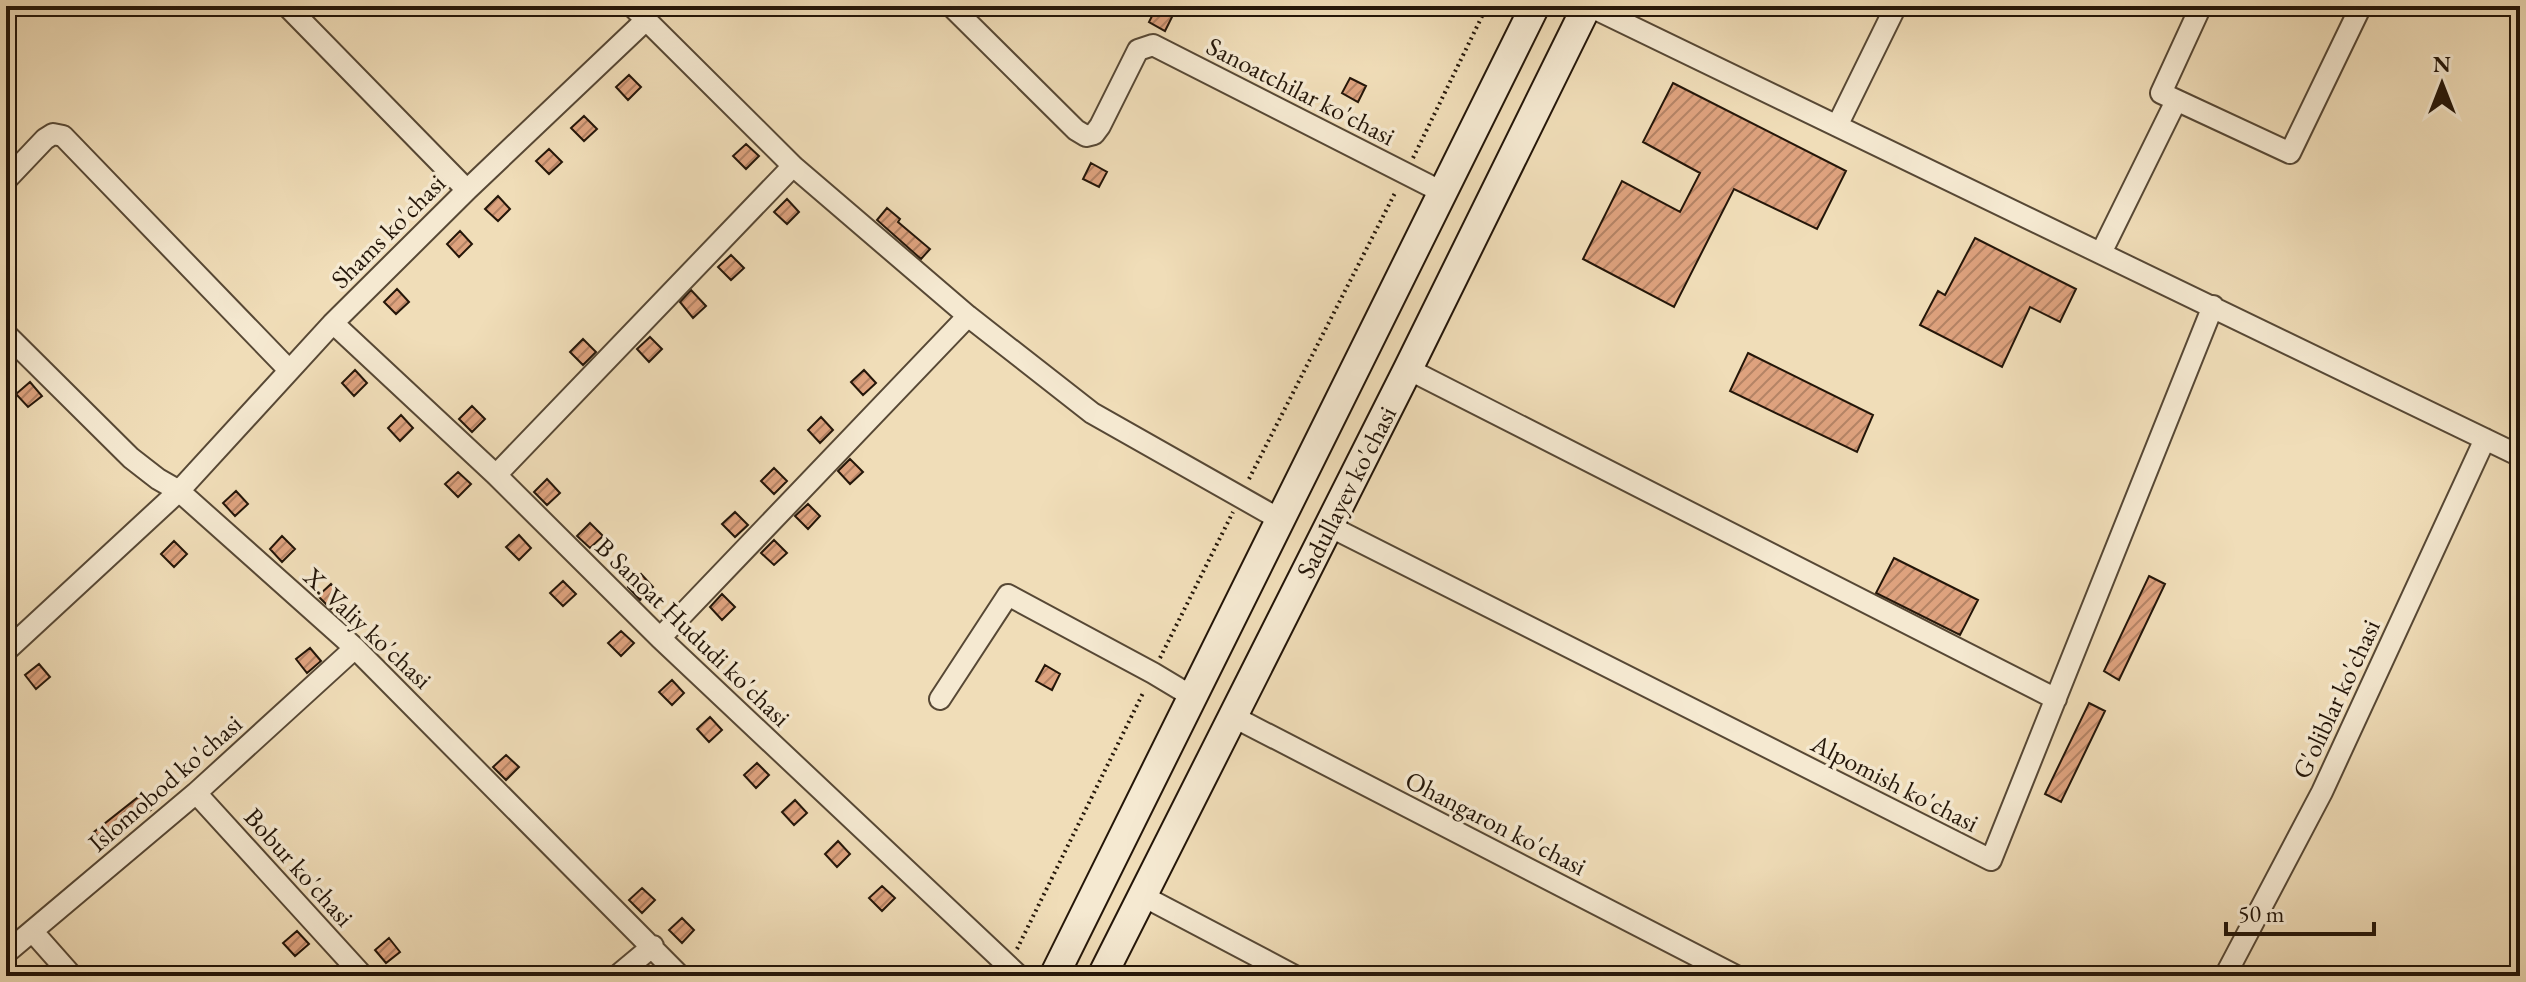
<svg xmlns="http://www.w3.org/2000/svg" width="2526" height="982" font-family="'EB Garamond',serif">
<style>
.building{fill:url(#building-hatch);stroke:#241609;stroke-width:2}
.lines{fill:none;stroke-linecap:round;stroke-linejoin:round}
.street-casing{stroke:#574835;stroke-width:24}
.secondary-casing{stroke:#241609;stroke-width:32}
.path{stroke:#241609;stroke-width:4;stroke-dasharray:2 4;stroke-linecap:butt}
.street{stroke:#f5e9d1;stroke-width:20}
.secondary{stroke:#f5e9d1;stroke-width:28}
.labels{text-anchor:middle;dominant-baseline:central;stroke-width:7;stroke-linejoin:round;paint-order:stroke}
.street-label{font-size:26px;fill:#241609;stroke:#f5e9d1}
</style>
<defs>
<pattern id="building-hatch" width="6" height="6" patternUnits="userSpaceOnUse" patternTransform="scale(2)"><rect width="6" height="6" fill="#dea27e"/><path d="M-1 1l2-2M0 6l6-6M5 7l2-2" fill="none" stroke="#b48365"/></pattern>
</defs>
<rect width="100%" height="100%" fill="#f0ddb8"/>
<filter id="stains"><feTurbulence type="fractalNoise" baseFrequency=".0025" numOctaves="4"/><feColorMatrix values="0 0 0 0 .2 0 0 0 0 .09 0 0 0 0 .02 0 0 0 .5 -.17"/></filter>
<radialGradient id="worn" r=".72"><stop offset=".6" stop-color="#630" stop-opacity="0"/><stop offset="1" stop-color="#630" stop-opacity=".3"/></radialGradient>
<path class="building" d="M1157 6 1173 15 1165 31 1149 22Z
M629 75 641 87 628 100 616 87Z
M1350 78 1366 86 1358 102 1342 93Z
M1673 83 1846 171 1817 229 1734 189 1674 307 1583 259 1622 181 1680 212 1700 173 1643 142Z
M584 116 597 129 584 141 571 128Z
M746 144 759 156 746 169 733 156Z
M549 149 562 162 549 174 536 161Z
M1091 163 1107 172 1099 187 1083 179Z
M498 196 510 209 498 221 485 209Z
M787 199 799 212 787 224 774 212Z
M887 208 900 219 898 222 930 249 921 259 877 220Z
M460 231 472 244 459 257 447 244Z
M1975 238 2076 289 2060 322 2030 307 2002 367 1920 325 1938 291 1945 295Z
M731 255 744 268 731 280 718 267Z
M397 289 409 302 396 314 384 302Z
M691 290 706 306 693 318 680 302Z
M650 337 662 349 649 362 637 349Z
M583 339 596 352 583 365 570 352Z
M1748 353 1873 415 1857 452 1730 391Z
M355 370 367 383 354 396 342 383Z
M864 370 876 383 863 395 851 382Z
M30 382 42 396 28 407 16 394Z
M472 406 485 419 472 432 459 419Z
M401 415 413 428 400 441 388 428Z
M821 417 833 430 820 443 808 430Z
M850 459 863 472 850 484 838 471Z
M774 468 787 481 774 494 761 481Z
M458 472 471 484 458 497 445 484Z
M547 479 560 493 547 505 534 492Z
M236 491 248 504 235 516 223 503Z
M808 504 820 516 808 529 795 516Z
M735 512 748 525 735 537 722 524Z
M590 523 603 536 590 548 577 536Z
M519 535 531 548 519 560 506 547Z
M282 536 295 549 282 562 270 549Z
M774 540 787 553 774 565 761 553Z
M174 541 187 554 174 567 161 554Z
M1894 558 1978 600 1960 635 1876 593Z
M641 574 653 587 640 600 628 587Z
M2149 576 2165 584 2119 680 2104 671Z
M563 581 576 594 563 606 550 593Z
M331 584 344 597 331 609 318 596Z
M722 594 735 607 722 620 710 607Z
M621 631 634 643 621 656 608 643Z
M310 648 321 661 307 673 296 659Z
M39 664 50 677 36 689 25 675Z
M1045 665 1060 674 1052 690 1036 681Z
M672 680 684 693 672 705 659 692Z
M2089 703 2105 711 2061 802 2045 794Z
M710 717 722 730 709 742 697 729Z
M506 755 519 767 506 780 493 767Z
M757 763 769 775 756 788 744 775Z
M142 794 153 808 106 846 94 832Z
M795 800 807 813 794 825 782 812Z
M838 841 850 854 837 867 825 854Z
M882 886 895 898 882 911 869 898Z
M642 888 655 900 642 913 629 900Z
M682 918 694 930 682 943 669 930Z
M297 931 309 944 295 956 283 943Z
M389 938 400 952 386 963 375 950Z"/>
<g class="lines">
<defs>
<path id="street" d="M287 6 467 190
M632 6 793 166 968 316 1092 413 1281 520
M951 6 1076 130 1086 136 1094 134 1100 126 1138 50 1153 45 1444 193
M1589 6 2520 456
M2201 6 2161 93 2290 153 2361 6
M1837 126 1896 6
M6 180 45 139 53 134 63 136 289 370
M2101 253 2176 101
M333 323 496 475 660 638 1019 976
M6 334 131 458 158 479 179 491 355 648 680 976
M1408 369 2056 699
M496 475 793 166
M1329 526 1991 860 2213 306
M660 638 968 316
M6 651 179 491 333 323 467 190 646 20
M940 699 1008 595 1153 673 1193 697
M1232 716 1736 976
M196 793 363 976
M1141 895 1295 976
M33 932 72 976
M6 953 196 793 355 648
M617 976 653 946
M2225 976 2322 792 2485 439"/>
<path id="secondary" d="M1054 976 1535 6
M1102 976 1408 369 1587 6"/>
</defs>
<use href="#street" class="street-casing"/>
<use href="#secondary" class="secondary-casing"/>
<path class="path" d="M1413 158 1487 6
M1249 479 1396 191
M1160 658 1233 512
M1017 949 1144 691"/>
<use href="#street" class="street"/>
<use href="#secondary" class="secondary"/>
</g>
<g class="labels">
<g class="street-label">
<text transform="translate(1301 91) rotate(27)">Sanoatchilar ko'chasi</text>
<text transform="translate(388 231) rotate(-45)">Shams ko'chasi</text>
<text transform="translate(1346 492) rotate(-63)">Sadullayev ko'chasi</text>
<text transform="translate(368 628) rotate(43)">X. Valiy ko'chasi</text>
<text transform="translate(693 632) rotate(44)">B Sanoat Hududi ko'chasi</text>
<text transform="translate(2336 699) rotate(-65)">G'oliblar ko'chasi</text>
<text transform="translate(165 783) rotate(-41)">Islomobod ko'chasi</text>
<text transform="translate(1895 783) rotate(27)">Alpomish ko'chasi</text>
<text transform="translate(1496 823) rotate(27)">Ohangaron ko'chasi</text>
<text transform="translate(299 867) rotate(48)">Bobur ko'chasi</text>
</g>
</g>
<rect width="2526" height="982" fill="none" stroke="#f0ddb8" stroke-width="32"/>
<rect x="8" y="8" width="2510" height="966" fill="none" stroke="#241609" stroke-width="4"/>
<rect x="16" y="16" width="2494" height="950" fill="none" stroke="#241609" stroke-width="2"/>
<g transform="translate(2442 84)" stroke="#f5e9d1" stroke-width="6" paint-order="stroke">
<path d="M0-6L14 30L0 20L-14 30Z" fill="#241609"/>
<text y="-12" font-size="22" font-weight="bold" text-anchor="middle" fill="#241609">N</text>
</g>
<path d="M2226 922v12h148v-12" fill="none" stroke="#241609" stroke-width="4"/>
<text x="2238" y="922" font-size="24" fill="#241609" stroke="#f5e9d1" stroke-width="6" paint-order="stroke">50 m</text>
<rect width="100%" height="100%" filter="url(#stains)"/>
<rect width="100%" height="100%" fill="url(#worn)"/>
</svg>
